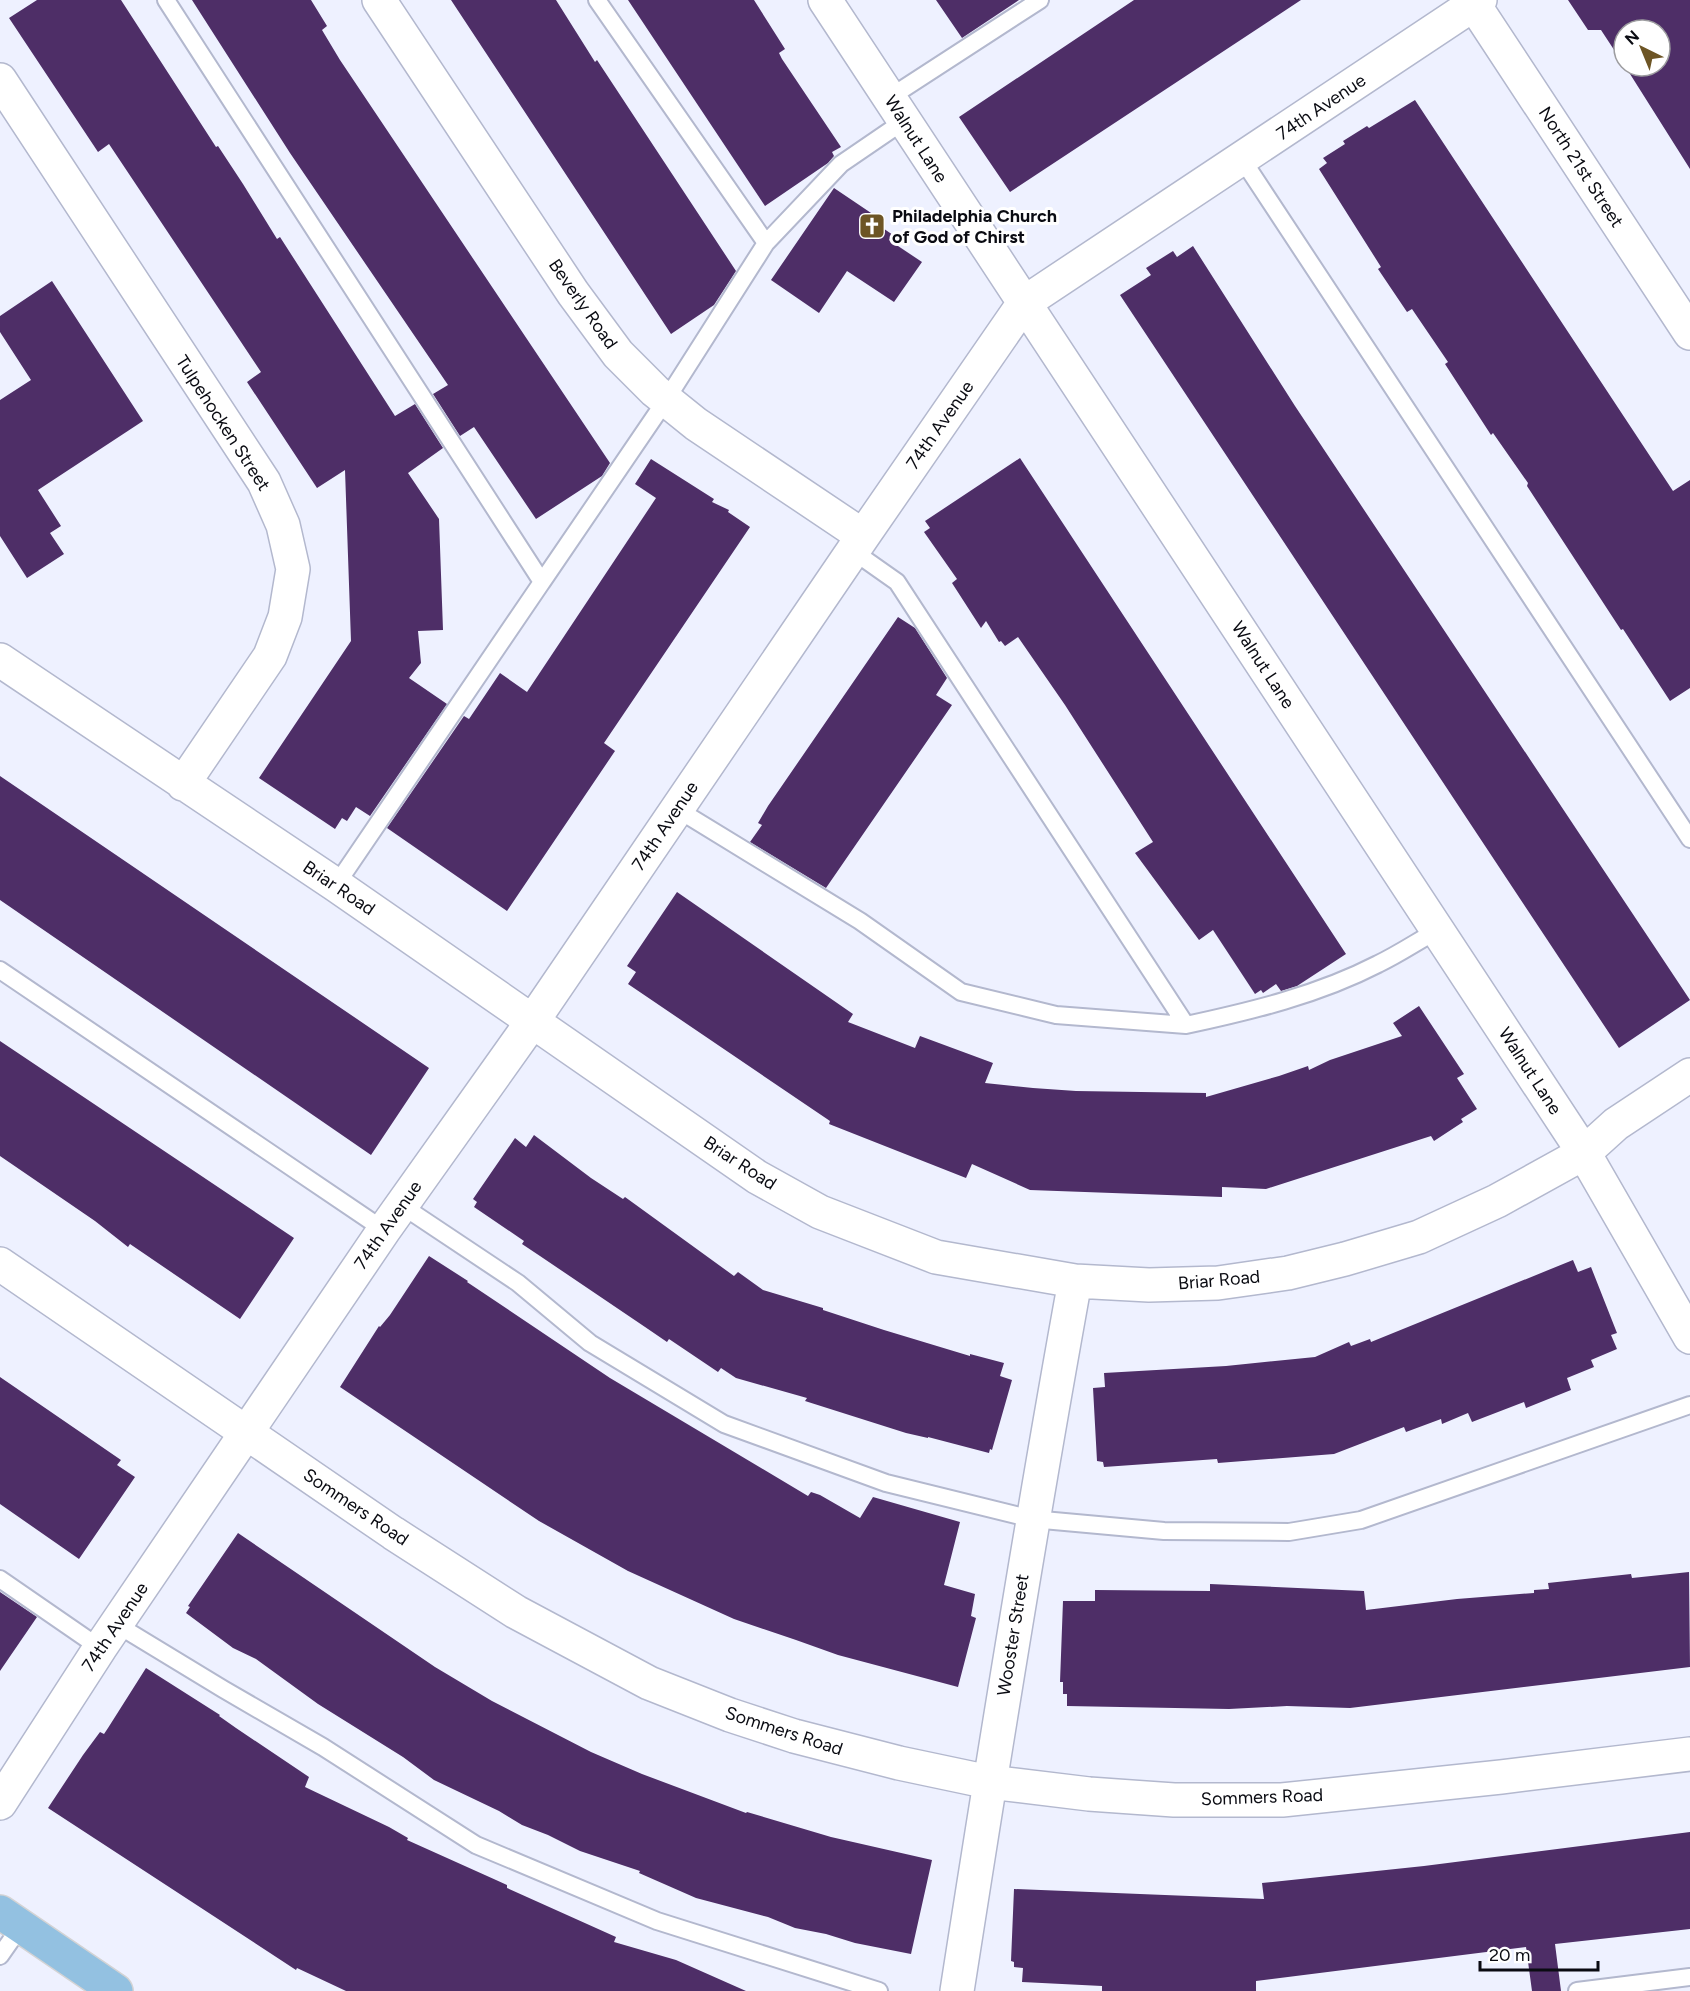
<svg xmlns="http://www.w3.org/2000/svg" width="1690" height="1991" font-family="Figtree,sans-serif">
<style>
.building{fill:#4e2e67}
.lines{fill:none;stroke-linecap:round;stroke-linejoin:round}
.service-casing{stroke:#b3b8ce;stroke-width:20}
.minor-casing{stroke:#b3b8ce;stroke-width:36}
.primary-casing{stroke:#d3d3d4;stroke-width:36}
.service{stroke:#fff;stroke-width:16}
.minor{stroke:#fff;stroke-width:33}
.primary{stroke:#93c1e1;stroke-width:33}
.labels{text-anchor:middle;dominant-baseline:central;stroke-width:6;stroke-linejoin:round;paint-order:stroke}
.street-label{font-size:18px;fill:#0a0b12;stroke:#fff}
.poi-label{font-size:18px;font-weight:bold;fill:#0a0b12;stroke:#fff;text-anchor:start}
</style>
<rect width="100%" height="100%" fill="#eef1ff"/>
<path class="building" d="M37 0H121L216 147 218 146 243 184 277 239 280 237 395 416 415 404 443 448 408 473 439 519 443 630 418 631 421 663 409 678 447 704 370 816 356 807 347 821 342 818 335 829 259 778 351 641 345 470 317 488 247 382 261 372 109 144 98 152 9 18Z
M192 0H311L327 26 322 30 340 60 610 463 602 476 536 519 474 427 460 436 433 394 448 385 290 153Z
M451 0H556L595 62 597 60 736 271 714 305 671 334Z
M628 0H754L785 49 779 53 782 59 841 147 832 152 834 156 828 163 765 206Z
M936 0H1019L962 38Z
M1134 0H1301L1010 192 959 117Z
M1568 0H1690V169L1625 66H1660V30H1624V65L1601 30H1588Z
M1415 100 1673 491 1690 480V688L1670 701 1623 629 1621 630 1527 486 1528 483 1493 433 1491 435 1445 364 1448 362 1412 309 1407 312 1378 269 1381 267 1319 169 1327 163 1323 158 1345 144 1343 141 1367 126 1369 128Z
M834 188 877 217 874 222 893 235 889 240 922 262 894 302 847 271 819 313 771 280Z
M1193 246 1295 406 1690 1000 1619 1048 1120 295 1151 275 1146 268 1173 251 1177 257Z
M52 281 143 421 38 490 61 526 50 533 64 554 27 578 0 536V400L31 380 0 332V316Z
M1020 458 1346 954 1297 986 1281 991 1276 984 1263 993 1261 990 1255 994 1213 930 1199 940 1135 853 1153 842 1065 705 1018 637 1005 646 1001 641 999 642 986 621 981 628 952 583 957 579 924 532 930 528 925 521Z
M651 459 714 499 712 502 729 510 728 512 750 527 604 743 615 751 507 911 387 828 464 716 469 719 500 673 527 692 656 498 635 484Z
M898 617 915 628 947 678 936 695 952 705 826 888 750 842 762 825 758 823 768 806Z
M0 776 429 1068 371 1155 0 900Z
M677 892 853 1014 848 1022 915 1048 920 1036 993 1063 985 1083 1033 1088 1076 1091 1206 1093V1097L1279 1076 1308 1066 1309 1070 1330 1060 1402 1036 1393 1023 1419 1006 1464 1074 1457 1078 1477 1109 1461 1119 1463 1122 1434 1141 1431 1136 1266 1189 1222 1187V1197L1030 1190 972 1164 966 1178 829 1124 830 1121 628 984 636 972 627 966Z
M0 1041 294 1238 240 1319 130 1244 128 1247 95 1221 0 1156Z
M534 1135 591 1178 623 1199 625 1197 734 1276 738 1272 763 1290 823 1308V1310L884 1330 970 1356V1354L1004 1363 1000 1376 1012 1380 992 1450 990 1449 989 1453 928 1437V1438L906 1433 805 1401 807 1398 736 1378 721 1368 718 1372 669 1339 667 1342 648 1329 540 1256 522 1244 524 1241 474 1207 477 1202 473 1199 515 1138 526 1147Z
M429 1256 468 1281 467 1282 610 1378 808 1496 811 1492 820 1495 860 1518 873 1497 960 1522 944 1585 975 1594 971 1616 976 1618 958 1687 838 1655 796 1640 734 1619 628 1571 539 1521 340 1387 379 1326 380 1327 390 1315Z
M1573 1260 1578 1272 1591 1267 1617 1333 1611 1335 1617 1349 1591 1360 1594 1367 1567 1378 1571 1390 1526 1408 1524 1402 1472 1422 1468 1413 1442 1424 1441 1419 1406 1432 1404 1427 1334 1454 1218 1463 1217 1459 1104 1467 1103 1462 1097 1461 1093 1388 1105 1387 1104 1373 1226 1366 1315 1357 1349 1342 1351 1346 1370 1339 1371 1342Z
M0 1377 121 1460 117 1465 135 1477 79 1559 0 1504Z
M238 1533 435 1667 492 1701 591 1752 642 1774 746 1813 747 1812 831 1837 932 1860 911 1954 855 1943 826 1934 795 1928 768 1917 696 1898 639 1873 640 1871 580 1851 548 1835 522 1825 499 1811 434 1780 403 1757 318 1704 256 1659 233 1648 186 1613 190 1607 188 1606Z
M1689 1572 1690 1667 1350 1708 1287 1706 1229 1709 1067 1706V1694H1063V1682H1060L1063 1601H1095V1590L1210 1591V1584L1364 1591 1366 1610 1457 1599 1534 1593V1590L1549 1589 1548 1583 1631 1574 1632 1578Z
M0 1592 37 1617 0 1671Z
M146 1668 220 1715 219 1716 236 1728 309 1777 305 1787 389 1827 408 1838 407 1840 496 1880 507 1885V1888L616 1937 614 1942 676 1960 746 1991H346L297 1968 296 1970 48 1808 83 1755 100 1732 104 1734 108 1728Z
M1690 1832V1929L1555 1944 1561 1991H1532L1526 1947 1256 1981V1991H1102V1986L1022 1982 1023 1968 1014 1967V1962L1011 1961 1014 1889 1264 1899 1262 1883 1424 1866Z"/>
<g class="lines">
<defs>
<path id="service" d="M166 0 542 582 666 400 766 243 597 0
M889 98 1040 0
M1242 159 1690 839
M766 243 841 164 904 121
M853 551 897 582 1186 1025C1251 1011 1318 995 1378 964 1399 954 1418 941 1438 930
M677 809 860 921 961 992 1056 1015 1186 1025
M336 885 542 582
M0 970 384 1230
M401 1205 518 1283 590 1343 724 1424 886 1483 1032 1519 1164 1531 1289 1532 1361 1520 1690 1405
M0 1579 100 1648
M116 1624 223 1689 323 1747 476 1845 657 1921 879 1991
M0 1956 21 1926
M1577 1991 1690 1977"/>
<path id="minor" d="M379 0 573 293 618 354 655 391 696 424 863 536
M825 0 1584 1153 1690 1337
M1471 0 1690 333
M0 80 264 482 283 525 293 569 285 617 270 656 183 784
M0 660 336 885 757 1177 820 1212 936 1257 1075 1281 1149 1285 1218 1283 1288 1273 1345 1259 1419 1237 1497 1201 1584 1153 1616 1124 1690 1075
M0 1264 393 1533 516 1612 649 1683 730 1715 794 1736 899 1763 989 1782 1089 1794 1174 1800H1282L1501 1777 1690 1754
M0 1803 100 1648 384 1230 532 1022 863 536 1024 303 1480 0
M957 1991C994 1754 1032 1517 1075 1281"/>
<path id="primary" d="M0 1912 116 1991"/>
</defs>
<use href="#service" class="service-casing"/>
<use href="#minor" class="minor-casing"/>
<use href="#primary" class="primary-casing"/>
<use href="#service" class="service"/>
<use href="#minor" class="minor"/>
<use href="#primary" class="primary"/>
</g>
<defs>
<symbol id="church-square" viewBox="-11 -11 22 22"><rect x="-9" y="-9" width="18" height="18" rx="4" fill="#6d5525" stroke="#fff"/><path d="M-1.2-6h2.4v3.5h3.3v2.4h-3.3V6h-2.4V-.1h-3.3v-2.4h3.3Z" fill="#fff"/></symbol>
</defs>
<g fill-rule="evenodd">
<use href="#church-square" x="857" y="211" width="30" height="30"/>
</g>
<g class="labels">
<g class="street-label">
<text transform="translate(1321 107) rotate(-34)">74th Avenue</text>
<text transform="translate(916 139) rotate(57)">Walnut Lane</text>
<text transform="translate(1581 167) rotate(57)">North 21st Street</text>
<text transform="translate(583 304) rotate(55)">Beverly Road</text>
<text transform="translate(223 423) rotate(57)">Tulpehocken Street</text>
<text transform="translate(940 425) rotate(-55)">74th Avenue</text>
<text transform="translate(1263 665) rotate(57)">Walnut Lane</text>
<text transform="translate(665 826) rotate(-56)">74th Avenue</text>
<text transform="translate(339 888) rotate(34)">Briar Road</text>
<text transform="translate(1530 1071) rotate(57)">Walnut Lane</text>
<text transform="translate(740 1163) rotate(33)">Briar Road</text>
<text transform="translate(388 1225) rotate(-55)">74th Avenue</text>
<text transform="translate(1219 1280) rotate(-5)">Briar Road</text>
<text transform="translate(356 1507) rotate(34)">Sommers Road</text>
<text transform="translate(115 1627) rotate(-56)">74th Avenue</text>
<text transform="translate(1013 1635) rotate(-81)">Wooster Street</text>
<text transform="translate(784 1731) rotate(18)">Sommers Road</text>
<text transform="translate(1262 1797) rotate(-2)">Sommers Road</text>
</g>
<g class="poi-label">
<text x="892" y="216">Philadelphia Church<tspan x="892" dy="21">of God of Chirst</tspan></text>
</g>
</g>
<g transform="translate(1642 48) rotate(317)"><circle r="28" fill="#ffffff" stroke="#9d9da0" stroke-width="1.5"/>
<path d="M0-4.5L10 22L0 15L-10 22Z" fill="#6d5525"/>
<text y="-9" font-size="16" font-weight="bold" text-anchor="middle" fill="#0a0b12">N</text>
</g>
<path d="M1480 1961v9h118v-9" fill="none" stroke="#0a0b12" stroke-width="3"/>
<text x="1489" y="1961" font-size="18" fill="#0a0b12" stroke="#ffffff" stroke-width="4.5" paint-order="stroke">20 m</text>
</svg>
